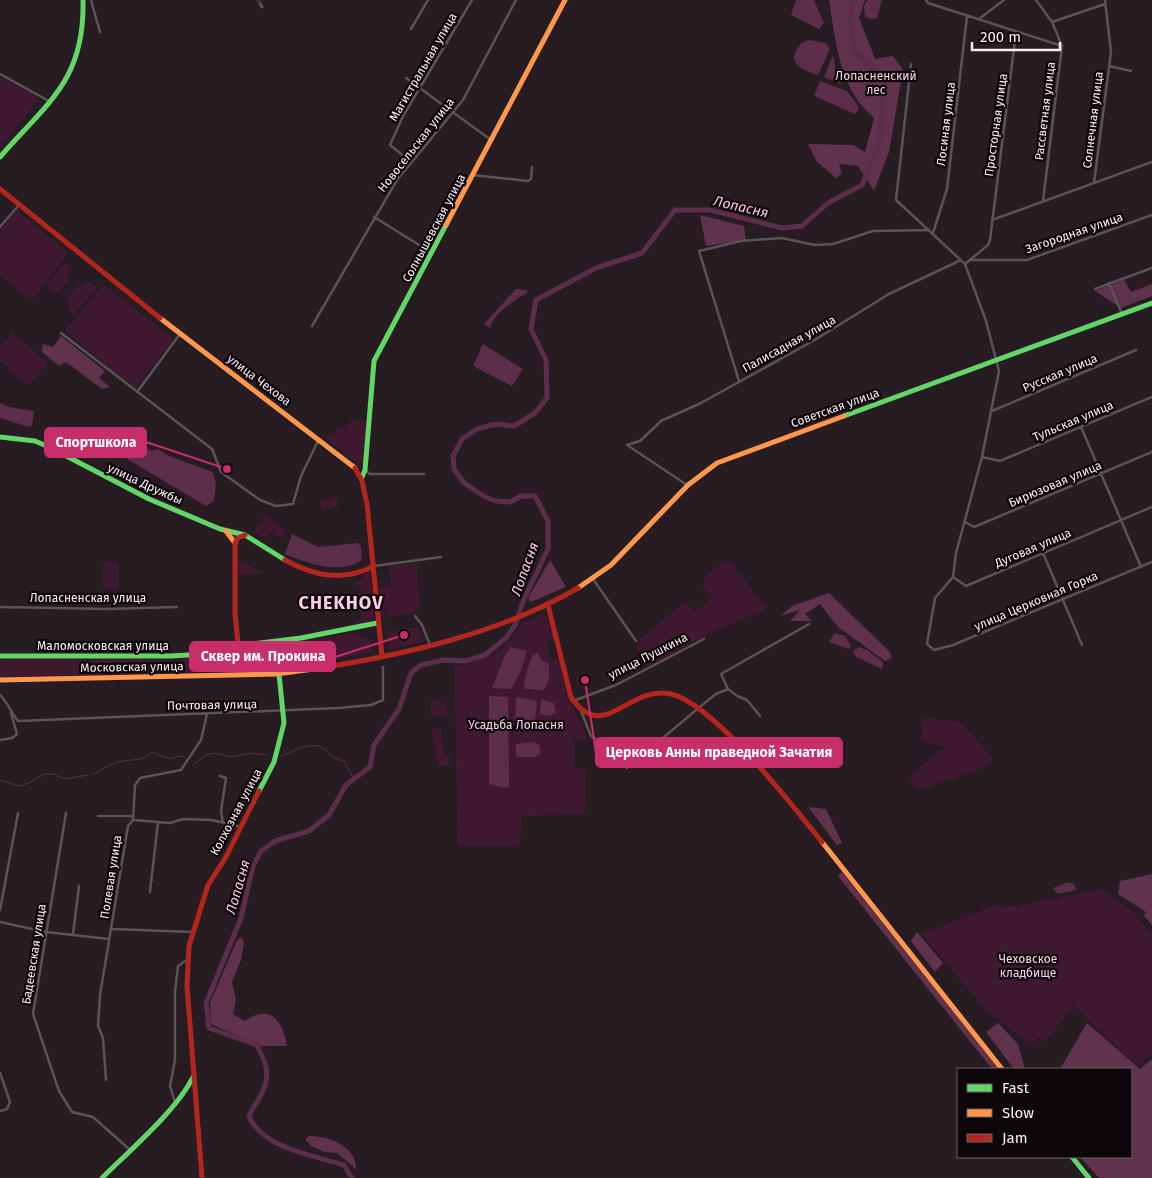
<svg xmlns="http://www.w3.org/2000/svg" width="1152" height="1178" font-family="'Fira Sans',sans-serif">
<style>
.green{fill:#3f1930}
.forest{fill:#60324c}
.water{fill:#5d2e49}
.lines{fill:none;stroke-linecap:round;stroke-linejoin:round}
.stream{stroke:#5d2e49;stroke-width:1}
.river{stroke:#5d2e49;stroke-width:5}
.street{stroke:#595456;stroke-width:2.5}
.fast{stroke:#63d668;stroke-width:5}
.slow{stroke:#ff974d;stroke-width:5}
.jam{stroke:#b3261e;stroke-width:5}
.rail-casing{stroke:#5d585a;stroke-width:3}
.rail{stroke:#0d060a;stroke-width:1;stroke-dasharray:4;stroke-linecap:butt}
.labels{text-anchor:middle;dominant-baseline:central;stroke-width:4.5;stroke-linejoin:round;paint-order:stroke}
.street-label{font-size:12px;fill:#fbeff5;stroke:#0d060a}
.park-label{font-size:12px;fill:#f7d4e6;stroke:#0d060a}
.water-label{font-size:14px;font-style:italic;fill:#fbc8e3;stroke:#0d060a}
.district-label{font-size:18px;font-weight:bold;letter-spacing:1px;fill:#fbcde5;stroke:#0d060a}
.leader{fill:none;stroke:#c82e6a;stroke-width:2}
.callout-dot{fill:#c82e6a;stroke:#0d060a;stroke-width:2}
.callout{fill:#c82e6a;stroke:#c82e6a;stroke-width:2}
.callout-label{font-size:14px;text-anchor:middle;font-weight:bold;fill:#fff}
</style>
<rect width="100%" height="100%" fill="#261c21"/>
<path class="green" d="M0 77 32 93 38 100 0 147Z
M17 210 68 253 34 298H28L0 275V231Z
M64 263 72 268 68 275 70 278 57 294 48 288V284Z
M88 281 97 288 72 316 66 300 78 285 82 286Z
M104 285 174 339 135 388 64 331Z
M12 332 48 363 28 386 0 361V347Z
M353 421H367L364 462 358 464 328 440V435Z
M336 496 339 505 322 511 319 501Z
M265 515 287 531 281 539 270 532 265 539 254 531Z
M238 559 262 572V574L239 575Z
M103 562H118V589H103Z
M723 562H731L766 607 762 611 710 633 647 668 636 645 637 642 682 604 687 603 695 612 713 598 702 585 707 575Z
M417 563 420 610 389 618 388 609H384L385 617H381L378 587 390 585 389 566Z
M369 572 373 599 355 598V594L360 593V586L354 585V581H360Z
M361 604H374L373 618 369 622 356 625V620L361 619 360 611H356V607Z
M543 614 550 618 555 638 547 641 551 660H561L571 702 588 739 574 740V767L586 770 585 814 522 816 520 847 458 846 454 666 463 665 500 652 523 623Z
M419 627 424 642 390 649 386 631Z
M359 632 360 638 368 637 373 652 283 668 281 646Z
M215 656 216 669H206V672L0 677V660H12L14 658H80L82 660H100L102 658 180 660 183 658Z
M438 700 439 703 445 702 447 716 431 715 430 701Z
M922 717 960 722 993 758 983 769 919 790 908 778 945 746 923 742Z
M441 727 444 756H450L451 765 438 766 432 728Z
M1102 889 1131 910 1152 935V1053L1138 1066 1074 1006 1044 1043 1039 1037 1030 1045 984 1008 921 933 995 906 1009 907Z"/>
<path class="forest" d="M829 0H865L859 18 875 59 893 56 903 70 889 152 874 191 858 166 839 164 842 174 836 178 817 162 808 144 853 145 865 152 874 118C839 89 836 42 829 0Z
M700 215 744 226 746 240 706 246Z
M1124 280 1131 292 1152 284V296L1121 308 1095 291Z
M61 336 105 371 99 378 110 387 102 389 66 362 59 366 42 352 43 344 53 347Z
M550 560 566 587 531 602 528 598Z
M829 593 890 652 892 658 885 661 838 627 820 604 805 614 812 621H790L800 610 780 616 792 606Z
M808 807 826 809 842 843 837 845Z
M842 872 999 1069H992L838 876Z
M1152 874V925L1144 916 1146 912 1118 894 1120 881Z
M917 932 943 963 935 972 911 941Z
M242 937 244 943 241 960 232 982 236 999 233 1014 245 1021C271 1002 283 1022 287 1046H261L211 1024 210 1003 237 940Z
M998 1023 1018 1044 1025 1069H1014L986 1032Z
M1087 1023 1140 1069 1152 1059V1178H1099L1080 1157H1131V1069H1060Z
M309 1136C328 1136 357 1146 356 1169L337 1153 324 1152 311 1146 305 1139Z"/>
<path class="water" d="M796 0H814L824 23 819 29 791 15Z
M867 0H882L877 18 871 19 865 17 864 6Z
M809 40 826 43 830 49 818 75C806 71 787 65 797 49 800 44 803 41 809 40Z
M833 55 836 72 843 85 824 77Z
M820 81 847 91 858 106V111L855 114 814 96Z
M516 289 527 290V293C514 300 493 314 490 328L484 324Z
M483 344 523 369 512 386 473 366Z
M0 403 9 407 34 411 32 426 29 427 0 418Z
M99 427 116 430 144 440 146 448 152 451 158 449 169 456 213 472 216 483 214 501 206 506 127 459 122 453 109 446 108 439 99 434Z
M292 534 318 547 357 543 361 546 362 560C339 575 309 564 285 554Z
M835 633 845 636 851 646 848 649 829 642Z
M511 647 527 651 521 671 511 689 492 688 505 655Z
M859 647 867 650 883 662 882 669 856 657 853 651Z
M538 653 542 661 548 663C550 671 550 684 543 690L525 689C522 682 529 664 533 655Z
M489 696 508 697 509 782V787L504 788 489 784Z
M516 697 534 700 537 703 535 720 515 721Z
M541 699 554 703 556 713 549 716 540 714Z
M534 742 540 746V754L534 757H516V744Z
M1069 882 1075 885 1076 890 1058 894 1053 888Z"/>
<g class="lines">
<path class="stream" d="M279 757C290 753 313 739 324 749 333 757 333 758 344 761L354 779
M194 764 206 755 215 753 230 757 252 753 267 755
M93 774C101 772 106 765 115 763 128 758 142 763 152 752L170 759 177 756 184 757
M0 780 19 786 29 783 44 774H53L65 779 88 775"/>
<path class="river" d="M352 1178 344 1165C312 1155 265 1149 249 1117 252 1107 258 1102 262 1093 271 1073 266 1063 257 1045L209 1028 206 1003 241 918 253 866 261 851 275 841 309 831 329 815 346 785 370 767 374 745 399 709 411 673 421 665 443 660 465 661 485 655 506 638 515 625 524 599 548 549V521L535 496H521L510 502 496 501 485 497 464 483 454 469 453 456 462 439 477 429 496 424 514 426 535 413 547 398 546 360 531 329 536 300 596 268 642 253 675 210H710L782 228 802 226 828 203 862 185 880 142 883 77 854 50 850 16 854 0"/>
<path class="street" d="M91 0 100 32
M926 0 928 3 1062 46
M1036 0 1052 22 1062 46 1043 201
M979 19 1004 0
M1052 22 1105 4
M411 29 428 0
M911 64 896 200 965 264 986 321 999 371 982 457 956 553 953 577 935 598 927 644 934 650 953 645 1152 562
M1109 66 1131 71
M0 74 49 101
M406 78 491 140
M411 162 390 145 403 116 472 0
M473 175 528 181 531 179 532 167
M1094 183 1111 52 1105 0
M374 217 432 253
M992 220 1152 162
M0 227 19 205
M933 233 947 189 967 16
M971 260H1027L1152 215
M965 264 988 245 990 240 1016 32
M1109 283 1122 314
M1095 289 1152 268
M312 326 397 180 463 100 516 0
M61 333 212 449 221 472 260 500 276 506 293 504 301 476 319 439
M739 381 699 251 741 241 782 238 815 245 833 244 873 231 929 230
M137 392 180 334
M992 411 1136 350
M1081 427 1141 567
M627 445 640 441 661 421 701 403 813 341 889 294 961 260
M627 445 687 485
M982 457 1000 461 1152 397
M365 470 370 474H424
M965 522 974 527 1152 452
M1043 553 1082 645
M374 566 441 557
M953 577 966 586 1152 507
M593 579 636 641
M0 607 109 609 177 607
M415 616 422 625 430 645
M728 689 737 696 747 700 760 716
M0 695C8 703 11 712 18 721L338 708 371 705 383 700V667
M573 701 616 685 704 639
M581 711 591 736 614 749 627 768 701 706 716 694 728 689 721 674 809 624
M0 740 12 738 17 734 11 713
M220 776 226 778 221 811 223 823
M66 813 33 1014 59 1091 72 1112 93 1117 129 1149
M98 816H132
M133 820 135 785 140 778 181 770 201 740 207 714
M134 820 170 823 183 819 212 820 241 827
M150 892 158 822
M0 910 18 813
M0 922 46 932 109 939
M112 929 192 932
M73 934 79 886
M0 1073 10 1102 7 1109 0 1111
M106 1080 103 1038 98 1026 100 995 128 826 133 820
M175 1102 170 1086 175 1060V992L178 966 188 959"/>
<path class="fast" d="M0 157C48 102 85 80 83 0
M844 416 1152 303
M0 437 35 441 49 447 149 499 220 529 245 535 285 560
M362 477 365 470 374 361 446 225
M0 656H171L220 653 245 645 301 638 377 623
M259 791 274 762 284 723 279 674
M1072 1157 1089 1178
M102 1178C129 1151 177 1110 193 1077"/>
<path class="slow" d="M446 225 565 0
M160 318 355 468
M226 531 235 543
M578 588 611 565 688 485 717 463 844 416
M0 680 276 674 314 669
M822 842 1002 1069"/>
<path class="jam" d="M0 189 160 318
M355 468 362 481 367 504 382 656
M285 560C314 576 343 582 374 566
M548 605 571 697C603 745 629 684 671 694 714 704 793 806 822 842
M236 648 238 644 235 613V543L238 538 245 535
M314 669C403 655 499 634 578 588
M202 1178 187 986 189 946 208 885 226 857 259 791"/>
<defs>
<path id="rail" d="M258 0 262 7"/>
</defs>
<use href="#rail" class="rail-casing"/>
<use href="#rail" class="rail"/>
</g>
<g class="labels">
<g class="street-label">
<text transform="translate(423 67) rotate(-60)">Магистральная улица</text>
<text transform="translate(1045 111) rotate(-83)">Рассветная улица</text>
<text transform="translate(1093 120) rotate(-83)">Солнечная улица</text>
<text transform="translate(946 124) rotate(-83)">Лосиная улица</text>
<text transform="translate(996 125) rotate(-82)">Просторная улица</text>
<text transform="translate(416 145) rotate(-52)">Новосельская улица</text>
<text transform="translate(434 228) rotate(-62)">Солнышевская улица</text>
<text transform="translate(1074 233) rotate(-19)">Загородная улица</text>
<text transform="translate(789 344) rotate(-29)">Палисадная улица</text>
<text transform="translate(1060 373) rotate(-23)">Русская улица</text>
<text transform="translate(259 380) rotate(37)">улица Чехова</text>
<text transform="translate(835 408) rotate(-20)">Советская улица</text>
<text transform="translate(1073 421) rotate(-23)">Тульская улица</text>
<text transform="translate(145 484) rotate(25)">улица Дружбы</text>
<text transform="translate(1055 484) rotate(-23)">Бирюзовая улица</text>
<text transform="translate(1033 548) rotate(-23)">Дуговая улица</text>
<text x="88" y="598">Лопасненская улица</text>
<text transform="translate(1036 601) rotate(-23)">улица Церковная Горка</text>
<text x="103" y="646">Маломосковская улица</text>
<text transform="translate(648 656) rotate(-27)">улица Пушкина</text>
<text transform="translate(132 667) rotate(-1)">Московская улица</text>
<text transform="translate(212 705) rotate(-1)">Почтовая улица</text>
<text transform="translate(236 812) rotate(-62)">Колхозная улица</text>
<text transform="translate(111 877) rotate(-81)">Полевая улица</text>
<text transform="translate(34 954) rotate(-81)">Бадеевская улица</text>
</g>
<g class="park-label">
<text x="876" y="76">Лопасненский<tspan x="876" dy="14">лес</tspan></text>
<text x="516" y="725">Усадьба Лопасня</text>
<text x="1028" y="959">Чеховское<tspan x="1028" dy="14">кладбище</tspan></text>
</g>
<g class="water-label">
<text transform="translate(741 207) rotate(13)">Лопасня</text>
<text transform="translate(525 569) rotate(-70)">Лопасня</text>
<text transform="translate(238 887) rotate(-74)">Лопасня</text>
</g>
<g class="district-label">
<text x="341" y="603">CHEKHOV</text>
</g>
</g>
<path class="leader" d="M227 469L146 442M404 635L335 657M585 680L596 753"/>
<g class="callout-dot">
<circle cx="227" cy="469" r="5"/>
<circle cx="404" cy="635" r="5"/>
<circle cx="585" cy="680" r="5"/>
</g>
<g class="callout">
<rect x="45" y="428" width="101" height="29" rx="5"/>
<rect x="190" y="642" width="145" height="29" rx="5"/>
<rect x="596" y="738" width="246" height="29" rx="5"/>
</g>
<g class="callout-label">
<text x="96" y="447">Спортшкола</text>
<text x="263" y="661">Сквер им. Прокина</text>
<text x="719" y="757">Церковь Анны праведной Зачатия</text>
</g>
<rect x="957" y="1068" width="175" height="90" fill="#0d060a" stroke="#6c6368"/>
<rect x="967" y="1084" width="25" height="8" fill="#63d668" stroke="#6c6368"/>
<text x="1002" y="1093" font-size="15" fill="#fbeff5">Fast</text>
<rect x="967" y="1109" width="25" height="8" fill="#ff974d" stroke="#6c6368"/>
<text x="1002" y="1118" font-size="15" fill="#fbeff5">Slow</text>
<rect x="967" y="1134" width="25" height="8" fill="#b3261e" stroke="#6c6368"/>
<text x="1002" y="1143" font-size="15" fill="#fbeff5">Jam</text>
<path d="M972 42v8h88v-8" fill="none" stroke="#fbeff5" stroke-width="2.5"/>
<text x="980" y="42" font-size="15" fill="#fbeff5" stroke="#0d060a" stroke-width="4" paint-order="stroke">200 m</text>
</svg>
